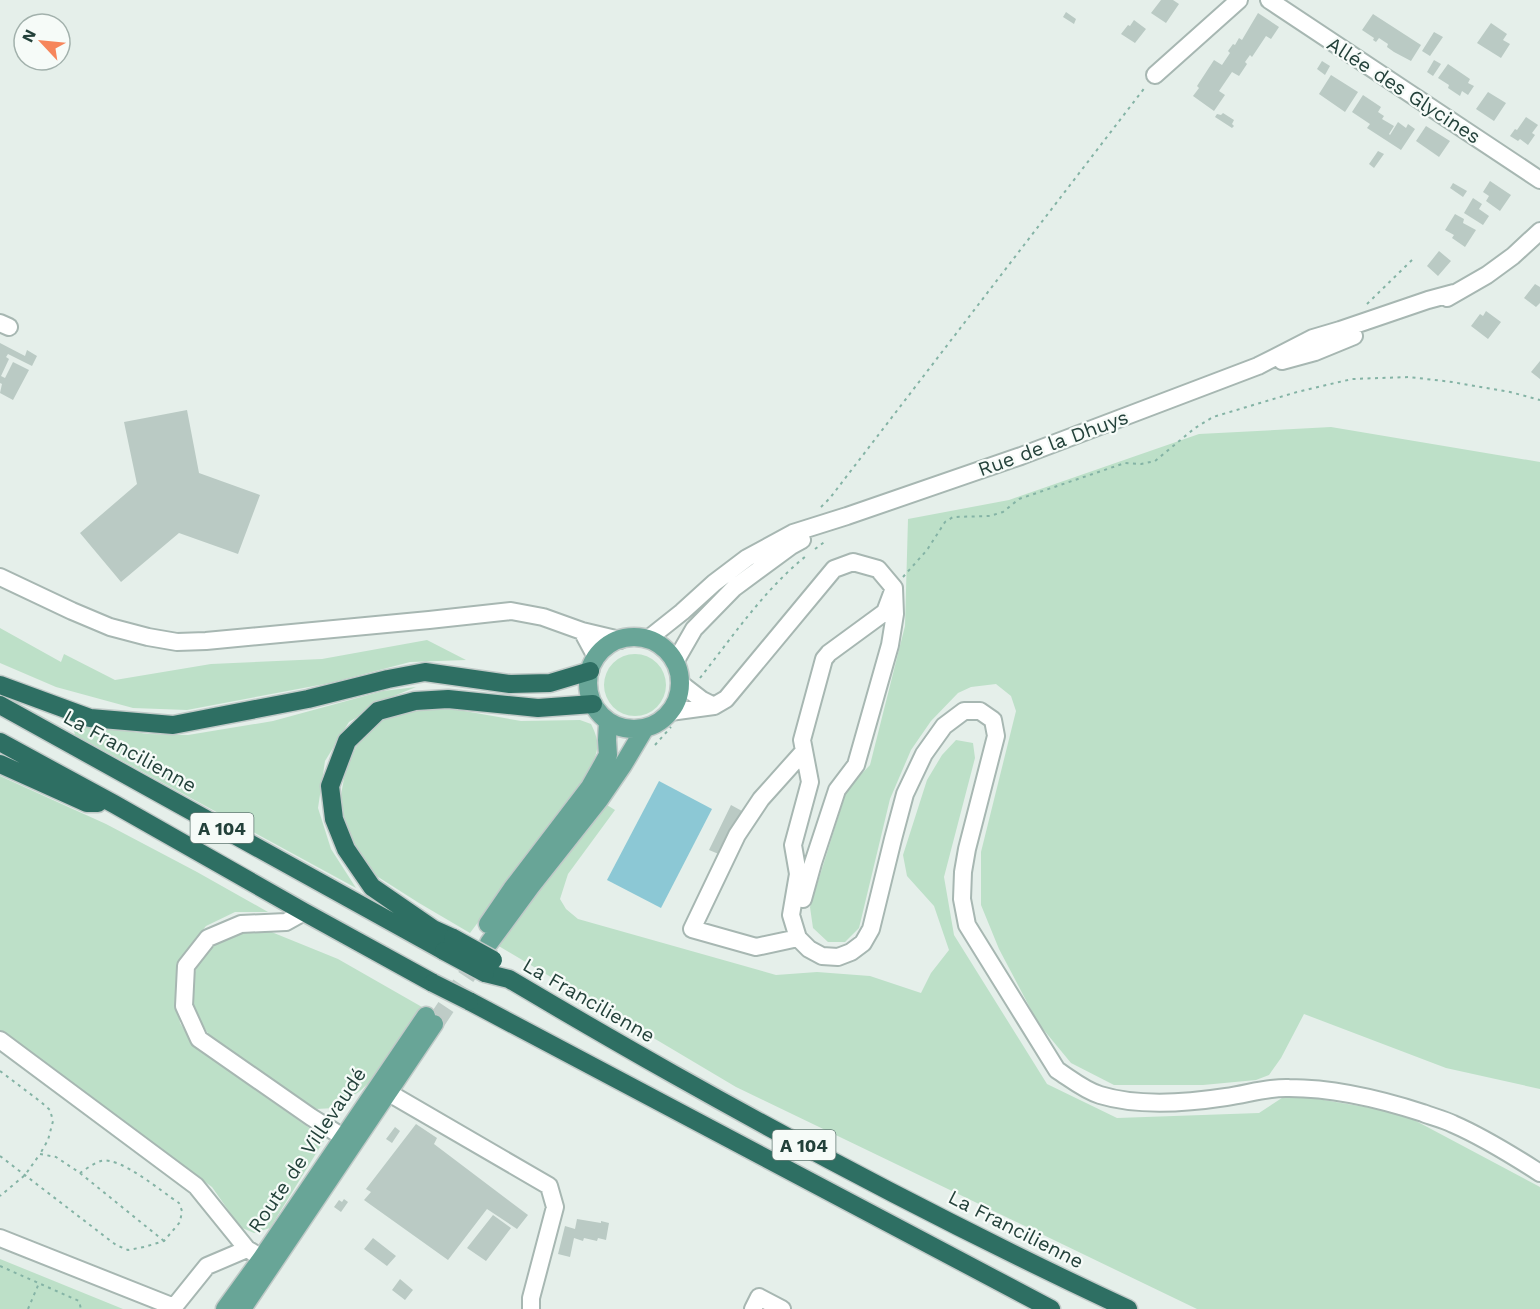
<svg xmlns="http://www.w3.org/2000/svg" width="1540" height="1309" font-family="'Work Sans',sans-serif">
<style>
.green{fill:#bde0c8}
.water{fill:#8cc8d5}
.building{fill:#bacac4}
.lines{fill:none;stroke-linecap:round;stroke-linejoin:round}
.major-tunnel{stroke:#beccc7;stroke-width:18;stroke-dasharray:18 9;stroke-linecap:butt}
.minor-casing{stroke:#a7b7b2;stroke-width:20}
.major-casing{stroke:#c1cac8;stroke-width:21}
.highway-casing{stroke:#c1cac8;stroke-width:21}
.path{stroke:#84b3a5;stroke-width:2;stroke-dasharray:3 4.5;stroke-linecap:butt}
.minor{stroke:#fff;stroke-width:16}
.major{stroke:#68a597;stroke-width:18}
.highway{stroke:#2e6f63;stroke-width:18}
.highway-bridge-casing{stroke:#c1cac8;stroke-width:21;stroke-linecap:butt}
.highway-bridge{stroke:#2e6f63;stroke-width:18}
.labels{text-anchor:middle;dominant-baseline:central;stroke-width:4.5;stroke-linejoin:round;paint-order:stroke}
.shield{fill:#f6fbf8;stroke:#627973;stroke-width:1.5}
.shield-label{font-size:18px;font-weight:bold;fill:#23413a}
.street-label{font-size:20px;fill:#23413a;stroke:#f6fbf8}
</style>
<rect width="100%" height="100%" fill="#e5efea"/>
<path class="green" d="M1331 427 1540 462V1089L1446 1068 1304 1014 1281 1058 1269 1075 1256 1080 1203 1085H1114L1071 1063 1038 1023 999 949 981 905V852L1016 711 1011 696 996 684 971 687 958 693 931 721 911 750 890 799 859 928 845 942H828L813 928 810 907 847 789 870 765 905 626 908 519 1009 500 1199 434Z
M0 628 61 662 64 654 115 680 211 664 322 659 427 640 466 660 410 662 330 683 187 710 133 708 56 687 0 663Z
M604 685a31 31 0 1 1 62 0a31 31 0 1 1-62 0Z
M416 687 389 698 349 722 325 761 318 808 331 849 356 888 75 735 73 726 79 724 148 734 188 735 273 721 383 691Z
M421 708 453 709 521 721 580 720 591 724C602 746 597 751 589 773L470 933 419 903 375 875 349 840 340 800 346 768 361 737 390 714Z
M956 740 973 743 975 758 944 877 954 935 1047 1084 1117 1118 1259 1113 1288 1094 1401 1113 1540 1187V1309H1197L736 1087 497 945 607 805 615 810 568 874 560 899 566 909 578 919 776 975 817 972 870 976 921 993 931 973 949 950 934 906 907 876 903 855 927 780 942 755Z
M0 776 106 824 197 872 268 912H235L206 926 184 953 176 988 180 1023 196 1048 325 1139 270 1228 254 1233 240 1227 212 1187 0 1031Z
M269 931 338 959 422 1007 374 1078 360 1091 335 1108 316 1109 279 1088 210 1037 194 1010 192 981 199 961 215 944 242 932Z
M0 1259 123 1309H0Z"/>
<path class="water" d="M659 781 712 809 661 908 607 880Z"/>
<path class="building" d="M1161 0H1173L1179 4 1166 23 1151 13Z
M1066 12 1076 19 1074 24 1063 17Z
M1258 13 1279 27 1271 39 1266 36 1252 57 1250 55 1245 62 1247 64 1239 76 1232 72 1219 91 1225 95 1214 111 1193 96 1199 88 1197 86 1214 60 1222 65 1230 53 1228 51 1233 44 1235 45 1239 38 1242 40Z
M1373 14 1421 45 1411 61 1394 52 1387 47 1388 44 1379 38 1376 42 1373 40 1374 38 1362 30Z
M1134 20 1146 29 1135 43 1121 34 1128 25 1130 26Z
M1491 23 1507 34 1503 40 1510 44 1501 58 1477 43Z
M1434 32 1443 37 1430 56 1422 51Z
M1434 60 1441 64 1433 76 1427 72Z
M1322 61 1330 66 1325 75 1317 69Z
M1448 64 1470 79 1468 83 1474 86 1468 95 1462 91 1460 96 1448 88 1449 85 1438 78Z
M1331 75 1358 92 1345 112 1319 94Z
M1488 92 1506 103 1494 121 1476 109Z
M1363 95 1381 107 1378 112 1384 116 1382 119 1394 126 1389 134 1390 135 1398 122 1406 128 1408 124 1415 129 1401 150 1367 128 1370 124 1352 112Z
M1223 113 1234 120 1232 124 1234 126 1232 128 1215 117 1217 114 1221 115Z
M1526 117 1538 125 1532 133 1535 135 1528 145 1520 139 1518 141 1510 136 1515 129 1517 130Z
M1426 126 1450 141 1439 157 1416 141Z
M1378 151 1384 154 1374 168 1369 164Z
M1490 181 1511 195 1500 211 1486 201 1489 196 1483 192Z
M1453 183 1467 191 1463 197 1450 188Z
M1473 198 1482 204 1479 209 1489 216 1483 225 1464 213Z
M1455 214 1464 219 1463 223 1476 230 1465 247 1452 238 1454 235 1445 230Z
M1439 251 1451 261 1438 276 1427 266Z
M1535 284 1540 287V303L1536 307 1524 298Z
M1486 311 1501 322 1488 339 1471 326 1480 314 1483 316Z
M0 343 25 356 27 350 37 356 32 366 8 354 6 357 9 359 1 376 5 378 13 362 29 370 13 400 0 393 2 384 0 383Z
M1540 361V379L1531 372Z
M187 410 199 473 260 495 238 554 179 533 121 582 80 533 137 484 124 422Z
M731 805 742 811 721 855 709 850Z
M416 1124 437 1138 434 1144 528 1215 517 1229 487 1209 448 1260 364 1200 371 1192 366 1189Z
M395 1127 400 1131 392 1143 386 1139Z
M344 1199 348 1202 341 1212 334 1207 339 1200 342 1202Z
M493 1215 511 1228 486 1261 467 1248Z
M577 1219 601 1223V1221L609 1223 606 1240 598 1238 597 1241 584 1238 583 1241 574 1238 570 1257 558 1254 565 1226 575 1229Z
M373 1238 396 1256 387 1266 364 1249Z
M400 1279 413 1290 405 1300 392 1290Z"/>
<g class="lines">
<path class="major-tunnel" d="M436 1022 481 954"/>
<defs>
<path id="minor" d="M1269 0 1540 180
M1155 75 1239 0
M1447 298 1487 275 1513 256 1540 231
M0 323 9 327
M1282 361 1315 352 1354 336
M0 577 72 611 110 627 148 637 177 642 206 641 429 620 511 611 543 617 582 631 620 640
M894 588 885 612 829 653 824 659 802 740 810 782 793 845 798 874 791 915 798 938 809 949 822 956 838 957 851 952 863 943 871 929 893 839 905 794 924 754 944 726 964 711H980L993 720 996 736 967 849 963 872 962 899 967 925 1057 1070C1071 1079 1084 1090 1100 1095 1139 1107 1187 1103 1226 1097 1248 1094 1268 1087 1289 1088 1335 1088 1380 1099 1423 1113 1433 1117 1443 1119 1453 1124 1483 1137 1512 1155 1540 1173
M582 631 596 657
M648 639 682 612 714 583 747 558 793 533 847 516 1021 456 1258 366 1313 338 1340 330 1428 300 1454 293
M675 662 694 629 734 588 791 546 802 540
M680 683 702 700 714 706
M670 712 714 706 726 699 834 569 853 562 878 569 894 588 895 614 890 645 856 765 837 790 813 863 803 899
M304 912 286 922 241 924 208 938 186 966 184 1006 199 1039 311 1117 343 1137
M798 938 756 947 692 929 737 835 761 799 804 751
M0 1040 196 1186 247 1249
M389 1093 549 1186 555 1207 531 1298V1309
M0 1238 174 1307 175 1309
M174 1307 207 1266 247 1249 257 1255
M753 1309 759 1297 782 1309"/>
<path id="major" d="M588 683a46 46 0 1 1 92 0a46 46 0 1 1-92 0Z
M488 924 512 889 590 787 608 755 607 740 608 722
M489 943 531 886 599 800 623 765 645 728
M225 1309 262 1258 426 1016
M242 1309 434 1024"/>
<path id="highway" d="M0 685 90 718 173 725 308 699 388 679 425 672 510 684 550 683 590 671
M0 705 444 951
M0 742 114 804 304 912 433 983
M0 764 87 803H98
M453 938 433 929 372 887 346 849 334 819 330 786 347 741 378 711 415 701 448 699 538 708 593 704
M485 973 509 979C563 1011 618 1043 673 1074 822 1158 974 1237 1128 1309
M469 1001 1051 1309"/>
</defs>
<use href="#minor" class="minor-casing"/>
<use href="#major" class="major-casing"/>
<use href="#highway" class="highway-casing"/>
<path class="path" d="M1367 304 1414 258
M821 507 830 498 1146 86
M815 549 827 540
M903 577 927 550 945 522 953 517 990 516 1003 512 1019 499 1125 463 1141 464 1155 461 1195 428 1213 417 1297 392 1352 379 1409 377 1452 382 1510 392 1540 400
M700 678C733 636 764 590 806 556
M655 745 671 727
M0 1071 41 1102 50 1110 53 1121 48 1140 40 1154
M0 1156 116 1245 128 1250 144 1247 164 1241 180 1222 182 1211 179 1203C162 1192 120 1156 101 1161 94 1163 86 1169 80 1173L56 1157 40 1154 25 1175 0 1196
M80 1173 164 1241
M0 1266 79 1301 81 1309
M28 1309 39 1283"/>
<use href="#minor" class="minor"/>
<use href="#major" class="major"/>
<use href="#highway" class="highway"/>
<defs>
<path id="highway-bridge" d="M453 938 493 960
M444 951 485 973
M433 983 469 1001"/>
</defs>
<use href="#highway-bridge" class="highway-bridge-casing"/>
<use href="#highway-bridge" class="highway-bridge"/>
</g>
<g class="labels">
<g class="shield">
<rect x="190.5" y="813" width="63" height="30" rx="4.5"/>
<rect x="772.5" y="1130" width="63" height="30" rx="4.5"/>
</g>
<g class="shield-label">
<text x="222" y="828">A 104</text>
<text x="804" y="1145">A 104</text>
</g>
<g class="street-label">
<text transform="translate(1404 90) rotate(33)">Allée des Glycines</text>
<text transform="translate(1053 443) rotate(-20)">Rue de la Dhuys</text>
<text transform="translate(130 751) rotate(29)">La Francilienne</text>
<text transform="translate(589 1000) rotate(30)">La Francilienne</text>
<text transform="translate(307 1150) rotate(-56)">Route de Villevaudé</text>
<text transform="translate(1016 1229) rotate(27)">La Francilienne</text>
</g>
</g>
<g transform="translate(42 42) rotate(296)"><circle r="28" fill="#f6fbf8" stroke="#a2b1ac" stroke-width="1.5"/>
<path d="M0-4.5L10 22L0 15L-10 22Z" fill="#f6855b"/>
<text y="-9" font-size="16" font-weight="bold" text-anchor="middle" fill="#23413a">N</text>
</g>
</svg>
